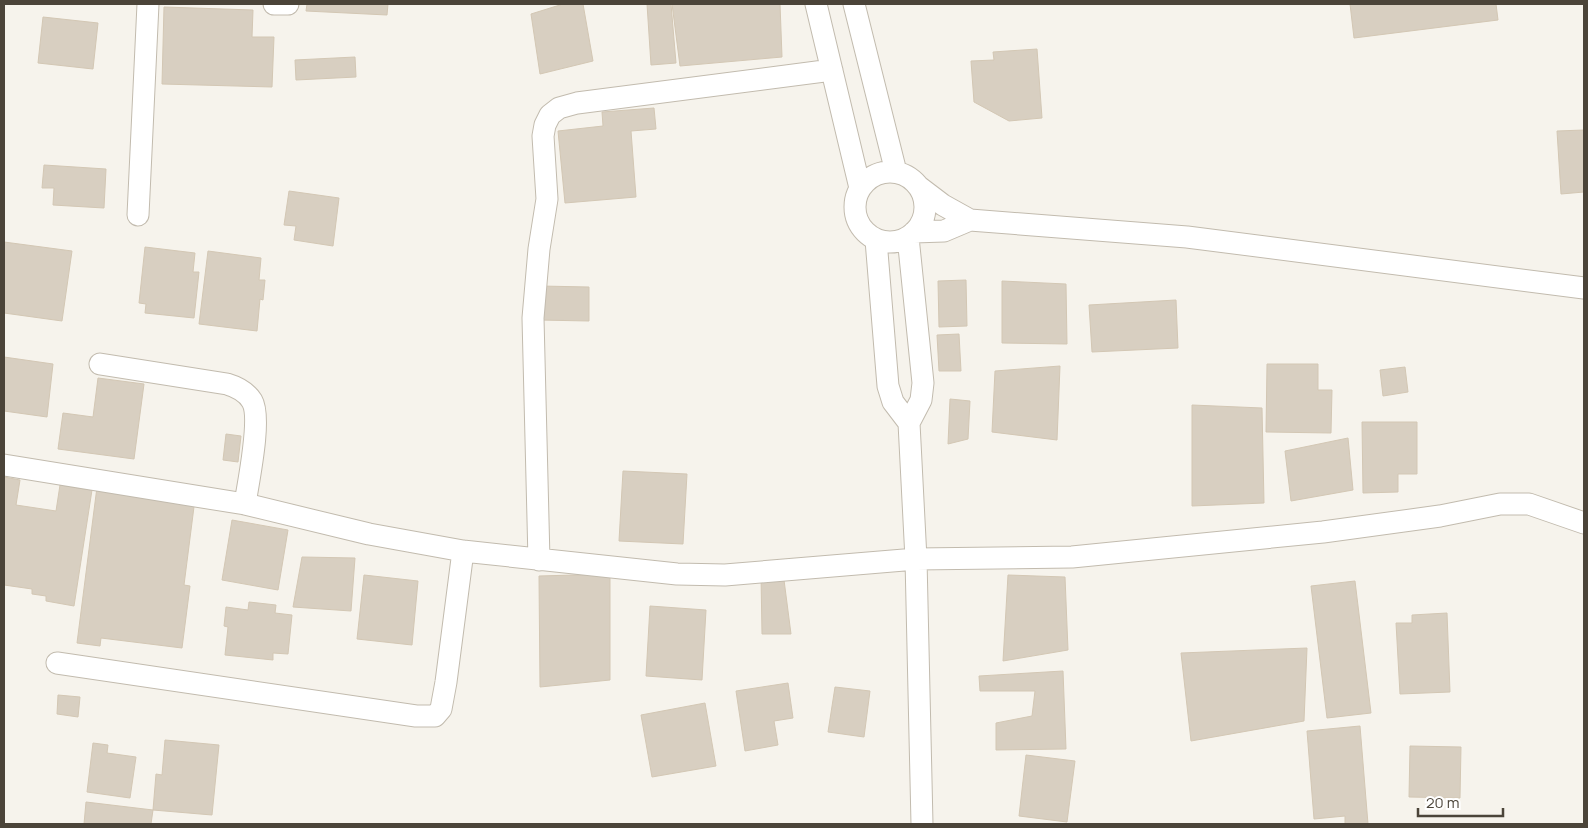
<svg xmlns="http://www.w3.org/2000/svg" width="1588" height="828" font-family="Manrope,sans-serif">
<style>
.building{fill:#d8cfc1;stroke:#d3c7b4}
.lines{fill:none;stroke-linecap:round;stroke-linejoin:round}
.street-casing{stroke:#c2bbae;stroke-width:23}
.street{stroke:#fff;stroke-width:21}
</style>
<rect width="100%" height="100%" fill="#f6f3ec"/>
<path class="building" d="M307 4H388L387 15 306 11Z
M563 4H583L593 61 540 74 531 14Z
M647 4H671L676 63 651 65Z
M672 4H780L782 57 680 66Z
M1350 4H1496L1498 20 1354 38Z
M164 7 253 10 252 37H274L272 87 162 84Z
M43 17 98 23 93 69 38 63Z
M1037 49 1042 118 1009 121 974 102 971 61 994 60 993 52Z
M355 57 356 77 296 80 295 60Z
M654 108 656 129 631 131 636 197 565 203 558 131 603 126 602 112Z
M1584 130V192L1561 194 1557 131Z
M44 165 106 169 104 208 53 205 54 188H42Z
M289 191 339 198 333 246 294 240 296 226 284 225Z
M4 242 72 251 62 321 4 313Z
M145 247 195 253 193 272H199L194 318 145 313 146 304 139 303Z
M208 251 261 258 259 280H265L263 300 260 299 257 331 199 324Z
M966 280 967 326 939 327 938 281Z
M1002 281 1066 284 1067 344 1002 343Z
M540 286 589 287V321L539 320Z
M1176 300 1178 348 1092 352 1089 305Z
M959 334 961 371H939L937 335Z
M4 357 53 364 47 417 4 411Z
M1267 364H1318V390H1332L1331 433 1266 432Z
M1060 366 1057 440 992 432 995 371Z
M1405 367 1408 392 1383 396 1380 370Z
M98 378 144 384 134 459 58 449 63 413 93 417Z
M950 399 970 401 968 439 948 444Z
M1192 405 1262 408 1264 503 1192 506Z
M1362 422H1417V474H1398V492L1363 493Z
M226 434 241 436 238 462 223 460Z
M1348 438 1353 490 1291 501 1285 451Z
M623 471 687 474 683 544 619 541Z
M4 477 20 480 16 505 56 511 60 485 92 490 74 606 46 601V596L32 594V589L4 585Z
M97 487 195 499 184 585 190 586 182 648 101 638 100 646 77 643Z
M232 520 288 530 278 590 222 580Z
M302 557 355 558 351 611 293 607Z
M610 574V680L540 687 539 576Z
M364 575 418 581 412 645 357 639Z
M761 575 784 580 791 634H762Z
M1008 575 1065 577 1068 650 1003 661Z
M1355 581 1371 713 1327 718 1311 586Z
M249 602 276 605 275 613 292 615 288 654 273 653V660L225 655 228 627 224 626 226 607 248 610Z
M650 606 706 610 702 680 646 676Z
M1447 613 1450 692 1400 694 1396 623H1412V615Z
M1307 648 1304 721 1191 741 1181 653Z
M1063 671 1066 749 996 750V723L1032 716 1035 691H980L979 676Z
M788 683 793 718 774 721 778 745 745 751 736 691Z
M835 687 870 691 864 737 828 732Z
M58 695 80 697 78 717 57 714Z
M705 703 716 766 652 777 641 715Z
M1360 726 1368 824H1345V816L1314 819 1307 731Z
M165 740 219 745 212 815 153 810 156 774 162 775Z
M93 743 108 745 107 753 136 757 130 798 87 792Z
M1410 746 1461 747 1460 798 1409 797Z
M1026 755 1075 761 1067 822 1019 816Z
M86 802 153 810 151 824H84Z"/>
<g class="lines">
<defs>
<path id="street" d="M274 4H288
M816 4 860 188
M854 4 896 172
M855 207a35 35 0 1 1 70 0a35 35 0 1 1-70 0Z
M918 186 943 205 970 220 1187 237 1584 288
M138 215 148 4
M914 232 944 231 970 220
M908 237 923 383 921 400 909 423 916 559 922 824
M876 240 888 386 893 402 909 423
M100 364 227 384C237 387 246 391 252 401 262 418 248 483 245 504
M4 465 245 504 369 534 463 551 677 574 725 575 916 559 1072 557 1323 532 1440 516 1500 504H1529L1584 523
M539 560 533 318 539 249 547 199 543 136 545 125 550 115 559 108 577 103 832 70
M57 663 416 716H435L441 709 446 682 463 551"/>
</defs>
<use href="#street" class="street-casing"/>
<use href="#street" class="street"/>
</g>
<rect width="1588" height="828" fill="none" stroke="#4b4439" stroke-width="10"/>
<path d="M1418 808v8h85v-8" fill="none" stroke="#4b4439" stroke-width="2.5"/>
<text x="1426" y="808" font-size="15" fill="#4b4439" stroke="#ffffff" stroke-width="4" paint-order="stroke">20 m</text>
</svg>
